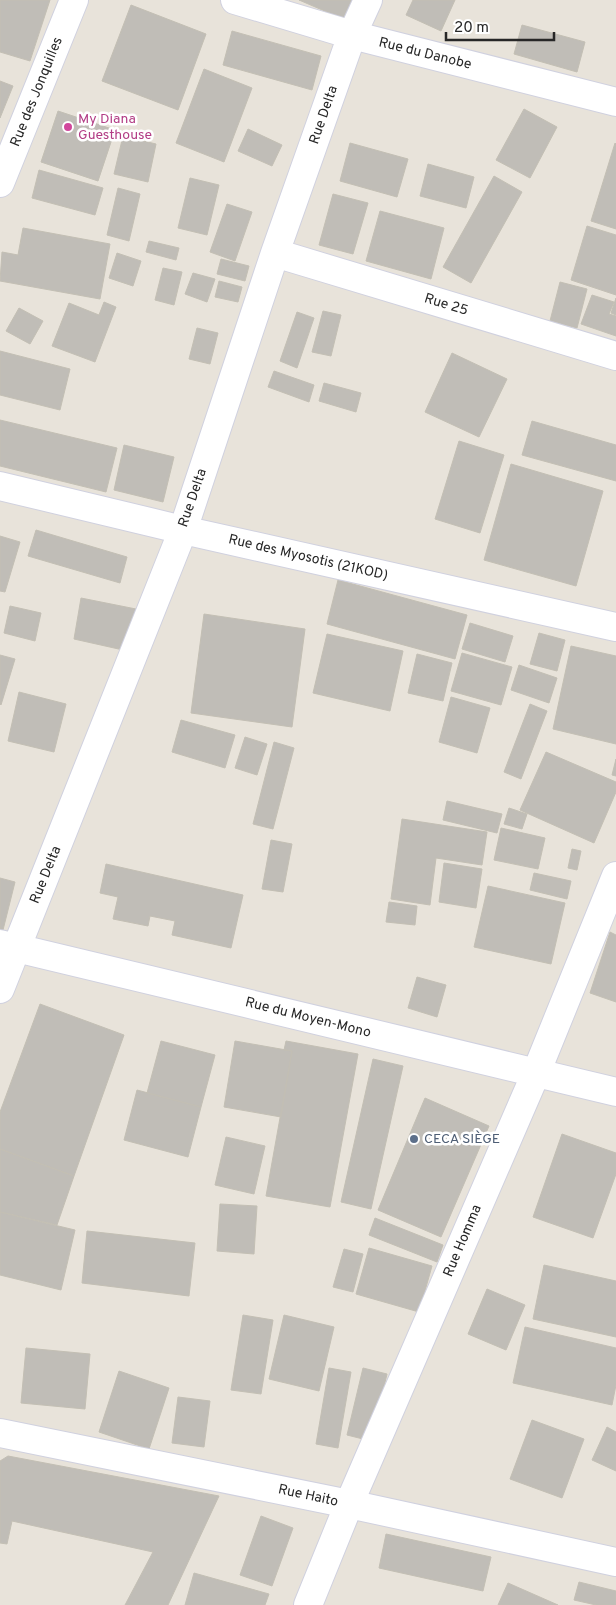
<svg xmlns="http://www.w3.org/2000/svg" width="616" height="1605" font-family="Overpass,sans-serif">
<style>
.building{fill:#c0bdb7;stroke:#c3bfb4}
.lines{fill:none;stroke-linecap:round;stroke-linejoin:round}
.minor-casing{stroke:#d0d1df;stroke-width:30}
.minor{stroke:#fff;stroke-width:28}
.hotel-dot{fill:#d1479c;stroke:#fff;stroke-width:2}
.service-dot{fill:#5c6f8a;stroke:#fff;stroke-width:2}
.labels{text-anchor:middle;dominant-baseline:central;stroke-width:5;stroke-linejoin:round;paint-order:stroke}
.street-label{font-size:14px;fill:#272727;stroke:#fff}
.hotel-label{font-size:14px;fill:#b23c85;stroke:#fff;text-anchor:start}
.service-label{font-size:14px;fill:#4e5e75;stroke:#fff;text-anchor:start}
</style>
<rect width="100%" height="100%" fill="#e8e3da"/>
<path class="building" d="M0 0H50L30 61 0 52Z
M299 0H357L348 21Z
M413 0H455L441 31 406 15Z
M131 5 206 34 178 110 102 81Z
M522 25 585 42 577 72 514 54Z
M232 31 321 56 312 90 223 65Z
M204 69 252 88 224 162 176 143Z
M0 81 13 86 0 118Z
M524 109 557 127 530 178 496 160Z
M58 111 115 130 98 181 41 162Z
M248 129 282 145 272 166 238 151Z
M123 136 156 144 148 182 114 174Z
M350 143 408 159 397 197 340 181Z
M615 143 616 144V229L591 221Z
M428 164 474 177 466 208 420 196Z
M39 170 103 188 95 215 32 198Z
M494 176 522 192 471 283 443 267Z
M190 178 219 185 207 235 178 228Z
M118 188 140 194 129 241 107 235Z
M333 194 368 203 353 254 319 245Z
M227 204 252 212 235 261 210 252Z
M380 211 444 228 431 279 366 261Z
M587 226 616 235V295L571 280Z
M23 228 110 244 100 299 0 281 2 252 18 255Z
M149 241 179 248 176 260 146 252Z
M117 253 141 261 133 286 109 278Z
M221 259 249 266 245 281 217 274Z
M163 268 182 272 174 305 155 300Z
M193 273 215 279 207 302 185 294Z
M219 281 242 287 238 302 215 297Z
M560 282 587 289 577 328 550 321Z
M592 295 614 302 609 314 616 316V336L581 324Z
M616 298V315L611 313Z
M104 302 116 307 95 362 52 346 69 303 99 315Z
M19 308 43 321 30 344 6 331Z
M323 311 341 315 331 356 312 352Z
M297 312 314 318 297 368 280 361Z
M197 328 218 333 210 364 189 359Z
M0 351 70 369 60 410 0 395Z
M452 353 507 379 479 437 425 412Z
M274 371 314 385 309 402 268 387Z
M324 383 361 393 356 412 319 401Z
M0 420 117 448 106 492 0 466Z
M532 421 616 445V481L522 455Z
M459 441 504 455 480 533 435 519Z
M124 445 174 457 163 502 114 490Z
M511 464 603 491 576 586 484 560Z
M36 530 127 557 120 583 28 556Z
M0 536 20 542 5 592 0 591Z
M338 580 467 615 455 659 327 624Z
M81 598 141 610 132 652 74 639Z
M10 606 41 613 35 641 4 633Z
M204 614 305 629 292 727 191 713Z
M470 623 513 636 505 662 462 649Z
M539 633 565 640 557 671 530 664Z
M327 634 403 651 390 711 313 693Z
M571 646 616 656V744L553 729Z
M462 653 512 667 501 705 451 691Z
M417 654 452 663 443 701 408 693Z
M0 655 15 659 1 705 0 704Z
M519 665 557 678 549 703 511 690Z
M19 692 66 704 54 752 8 741Z
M451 697 490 708 477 753 439 742Z
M530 704 547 711 521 779 504 772Z
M181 720 235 735 225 768 172 752Z
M245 737 267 744 257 775 235 768Z
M274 742 294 748 273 829 253 824Z
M546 752 616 782V792L594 843 520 810Z
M616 759V776L612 775Z
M447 801 502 814 497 833 443 820Z
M509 808 527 814 522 829 504 824Z
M402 819 487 832 482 865 436 858 430 905 391 899Z
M501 828 545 838 538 869 494 860Z
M271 840 292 844 283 892 262 889Z
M572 849 581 851 577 870 568 868Z
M444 863 482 869 476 908 439 902Z
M106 864 243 895 231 948 172 935 175 921 150 916 148 926 113 919 118 897 100 893Z
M534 873 571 881 567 899 530 890Z
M0 878 15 882 3 930 0 929Z
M488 886 565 903 551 964 474 947Z
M389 902 417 906 415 925 386 922Z
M610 932 616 935V1002L590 993Z
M417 977 446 985 437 1017 408 1008Z
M40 1004 124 1035 74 1176 0 1149V1112Z
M161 1041 215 1055 201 1107 147 1093Z
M235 1041 292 1051 281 1117 224 1107Z
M286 1041 358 1054 330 1207 266 1196 292 1051 284 1050Z
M373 1059 403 1066 371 1209 341 1202Z
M137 1090 201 1107 188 1157 124 1140Z
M425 1098 489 1126 441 1237 378 1210Z
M562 1134 616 1153V1174L593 1238 533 1217Z
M226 1137 265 1146 254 1194 215 1185Z
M0 1149 74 1176 57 1225 0 1212Z
M220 1204 257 1206 254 1254 217 1251Z
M0 1212 75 1230 61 1290 0 1275Z
M375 1218 443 1245 437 1262 369 1235Z
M87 1231 195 1243 189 1296 82 1283Z
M369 1248 432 1266 419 1312 356 1294Z
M344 1249 363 1254 353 1292 333 1287Z
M544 1265 616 1281V1337L533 1319Z
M487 1289 525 1305 506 1350 468 1334Z
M243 1315 273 1320 261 1394 231 1390Z
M284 1315 334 1327 319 1391 269 1379Z
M525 1327 616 1348V1385L612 1405 513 1383Z
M26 1348 90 1354 85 1409 21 1403Z
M329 1368 351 1372 338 1448 316 1444Z
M363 1368 387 1374 371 1441 347 1435Z
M119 1371 169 1388 149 1449 99 1432Z
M178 1397 210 1401 204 1447 172 1443Z
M532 1420 584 1439 562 1498 510 1479Z
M607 1427 616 1432V1471L592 1460Z
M8 1456 219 1496 168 1605H125L153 1552 12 1521 7 1544 0 1543V1461Z
M261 1516 293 1528 272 1586 240 1575Z
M386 1534 491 1557 483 1591 379 1568Z
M194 1573 269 1594 265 1605H185Z
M579 1582 616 1591V1605H596L574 1600Z
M508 1583 558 1605H498Z"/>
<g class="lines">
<defs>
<path id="minor" d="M235 0 352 35 616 102
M0 183 74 0
M275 253 616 356
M0 486 183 530 616 627
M0 944 616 1092
M0 989 183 530 275 253 352 35 368 0
M0 1433 349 1504 616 1562
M308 1605 349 1504 536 1073 616 876"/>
</defs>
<use href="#minor" class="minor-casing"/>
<use href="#minor" class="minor"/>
</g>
<circle class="hotel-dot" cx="68" cy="127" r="5"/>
<circle class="service-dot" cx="414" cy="1139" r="5"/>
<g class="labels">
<g class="street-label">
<text transform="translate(425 54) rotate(14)">Rue du Danobe</text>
<text transform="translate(37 92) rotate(-68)">Rue des Jonquilles</text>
<text transform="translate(324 115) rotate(-71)">Rue Delta</text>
<text transform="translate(446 305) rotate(17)">Rue 25</text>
<text transform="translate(193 498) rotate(-71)">Rue Delta</text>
<text transform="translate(308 558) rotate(13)">Rue des Myosotis (21KOD)</text>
<text transform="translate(46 875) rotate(-68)">Rue Delta</text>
<text transform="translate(308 1018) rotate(14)">Rue du Moyen-Mono</text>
<text transform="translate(463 1241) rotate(-67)">Rue Homma</text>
<text transform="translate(308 1496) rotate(12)">Rue Haito</text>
</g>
<g class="hotel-label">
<text x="78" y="119">My Diana<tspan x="78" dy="16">Guesthouse</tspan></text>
</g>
<g class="service-label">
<text x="424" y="1139">CECA SIÈGE</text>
</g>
</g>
<path d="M446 32v8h108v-8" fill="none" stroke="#272727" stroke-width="2.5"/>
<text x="454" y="32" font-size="15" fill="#272727" stroke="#ffffff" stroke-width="4" paint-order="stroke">20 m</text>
</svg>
